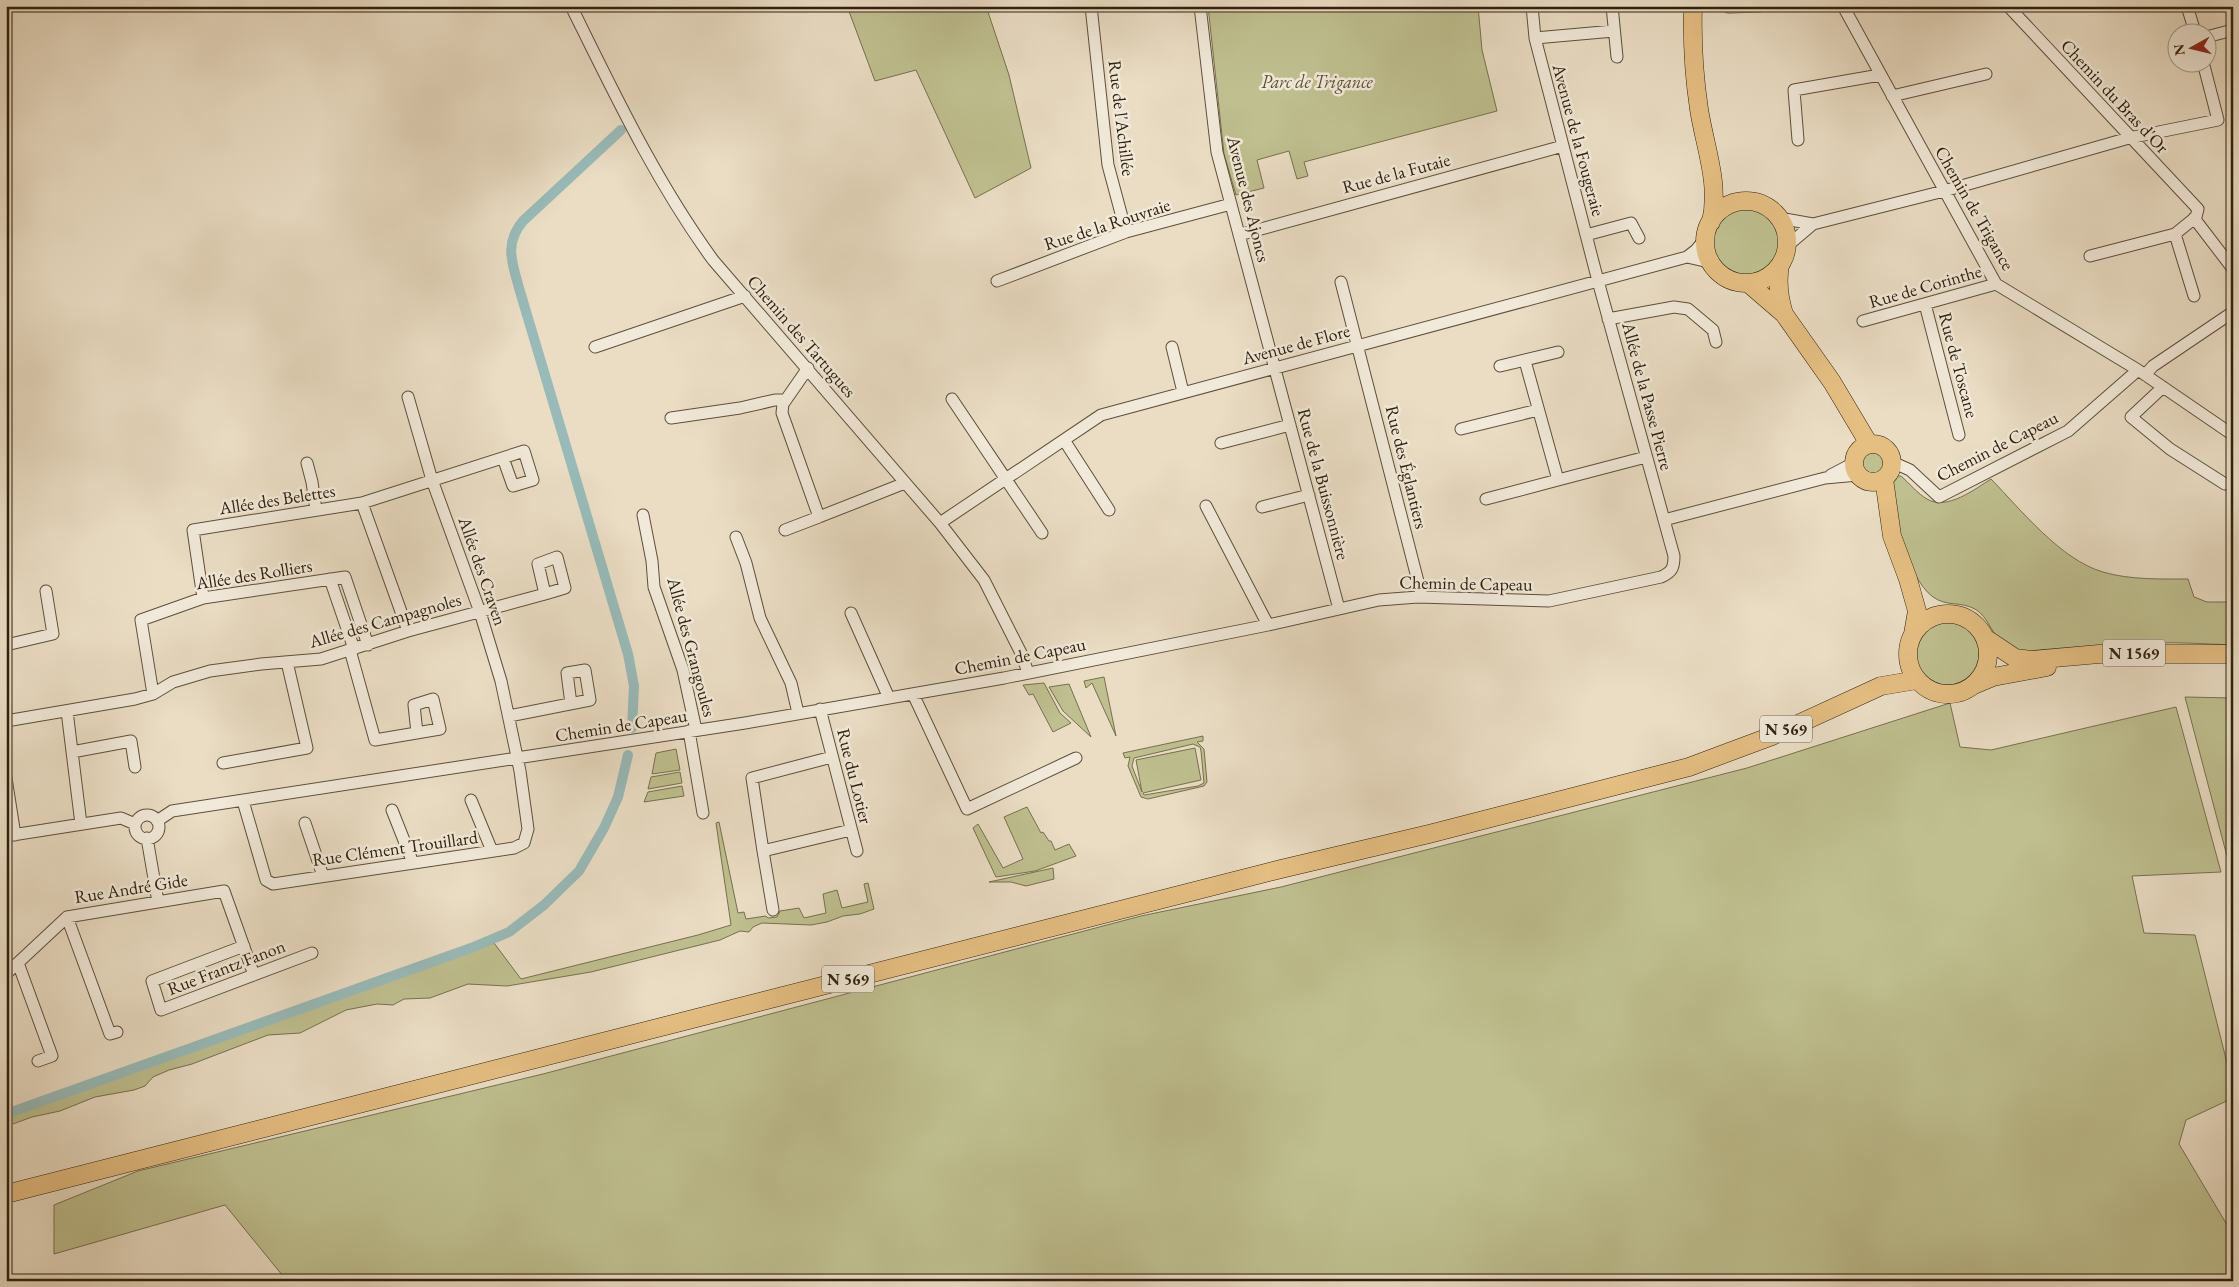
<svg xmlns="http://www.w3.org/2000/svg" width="2239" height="1287" font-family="'EB Garamond',serif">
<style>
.green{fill:#bfbf8f;stroke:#77704e;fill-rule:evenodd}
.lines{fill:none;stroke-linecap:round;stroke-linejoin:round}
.canal{stroke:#98bbb9;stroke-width:10}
.minor-casing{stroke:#5e4f3b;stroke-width:13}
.primary-casing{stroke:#2f200d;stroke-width:19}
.minor{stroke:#f1e9d9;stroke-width:11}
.primary{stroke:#e5be82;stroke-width:18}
.labels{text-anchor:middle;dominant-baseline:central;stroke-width:5;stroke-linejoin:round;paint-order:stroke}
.shield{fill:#f1e9d9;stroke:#695c4a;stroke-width:1}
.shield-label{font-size:16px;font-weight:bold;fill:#2f200d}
.park-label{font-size:18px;font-style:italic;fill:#5a5034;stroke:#f1e9d9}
.street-label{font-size:18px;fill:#2f200d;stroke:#f1e9d9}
</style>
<rect width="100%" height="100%" fill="#eaddc4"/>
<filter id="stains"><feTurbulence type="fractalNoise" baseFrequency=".004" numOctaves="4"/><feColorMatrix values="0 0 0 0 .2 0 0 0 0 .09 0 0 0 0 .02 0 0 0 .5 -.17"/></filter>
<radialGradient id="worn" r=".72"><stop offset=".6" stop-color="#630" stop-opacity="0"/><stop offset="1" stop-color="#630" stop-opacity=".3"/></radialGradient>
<path class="green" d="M847 6H986L1009 75 1031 168 975 198 916 70 875 81Z
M1208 6H1478L1482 50 1497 111 1304 162 1308 176 1297 179 1289 151 1257 160 1264 188 1236 195 1224 154Z
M1712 241a34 34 0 1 1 68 0a34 34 0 1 1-68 0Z
M1862 463a11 11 0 1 1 22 0a11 11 0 1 1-22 0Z
M1896 476H1901C1909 483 1918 494 1927 499 1947 511 1975 489 1991 479 2021 510 2061 560 2103 572 2130 580 2160 579 2188 579L2194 597 2207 602H2233V645C2206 644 2180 642 2153 643 2138 643 2123 644 2108 645 2077 648 2033 662 2004 644 1991 635 1989 617 1975 609 1960 601 1947 607 1933 597 1906 577 1895 513 1889 482Z
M1915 653a32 32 0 1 1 64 0a32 32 0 1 1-64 0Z
M1104 677 1116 736 1092 683 1086 688 1084 681Z
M1044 683 1060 713 1071 723 1053 732 1033 694 1029 695 1023 685Z
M1069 684 1091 737 1063 711 1049 687Z
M2185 697 2233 698V879Z
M1950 703 1960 747 1991 750 2176 707 2221 872 2132 876 2144 933 2195 935 2233 1087V1098L2186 1120 2179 1144 2233 1235V1281H287L225 1205 54 1254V1205L138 1171 543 1074 1141 916 1281 887 1747 768Z
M1203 736V741L1197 742 1204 749 1207 782 1204 786 1148 799 1141 797 1128 766 1130 757 1125 758 1123 753ZM1193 744 1200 747 1201 751 1204 783 1198 786 1144 795 1143 793 1201 780 1195 748 1136 760 1142 792 1132 766 1134 758Z
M676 749 680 770 652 774 656 753Z
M680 772 682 783 648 789 651 777Z
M682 786 684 796 644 802 648 792Z
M1027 807 1041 833 1043 832 1049 841H1051L1055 850 1069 844 1076 856 1035 871 996 877 973 828 978 824 1003 868 1023 859 1004 817Z
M719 822 738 913 744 912 746 919 766 916 768 918 777 917 780 911 799 908 804 918 826 913 823 894 837 890 842 908 868 902 864 884 868 883 874 909 860 914 843 916 827 922 811 925 762 923 753 927 749 932 740 931 720 940 591 972 507 986 468 984 430 998 404 999 393 1005 377 1004 346 1010 300 1033 268 1035 192 1064 169 1070 153 1077 145 1086 134 1090 95 1097 60 1111 32 1117 13 1124 6 1123V1118L494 943 521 979 698 935 731 925 716 823Z
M1053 868 1054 879 1026 886 1011 882H989Z"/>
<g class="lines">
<path class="canal" d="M621 130 523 221C504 244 512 262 519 288L628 654 634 686 632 728
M6 1114 471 948 509 932 544 905 579 871 604 828 618 797 628 755"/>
<defs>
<path id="minor" d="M571 6C614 93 656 182 713 260L940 523 984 580 1022 655 1028 673
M1091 6 1108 165 1126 232
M1200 6 1217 152 1339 609
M1612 6 1617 57
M1843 6 1996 284 2138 370 2233 435
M2008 6 2198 209 2196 217 2175 234 2090 256
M2187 6 2195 32
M1728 7 1760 6
M2206 37 2233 30
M1535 38 1614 31
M1892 96 1986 74
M1798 140 1794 90 1880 75
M1779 218 1813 224 1787 246
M2194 218 2233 269
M1813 224 1944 191 2129 138 2218 120 2203 62
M2175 234 2194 296
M1239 235 1563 146
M1586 235 1631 223 1639 238
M1687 257 1709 262 1712 265
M997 281 1126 232 1231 204
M1341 282 1422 597
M1925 304 1959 435
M1608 319 1674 307 1688 309 1713 330 1716 342
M1863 321 1996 284
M595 347 745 296
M1172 347 1183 392
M1525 361 1558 480 1646 457
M1500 366 1558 352
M808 368 783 404 782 413 819 517 905 483
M2145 375 2153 366 2233 312
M2163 387 2131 417 2170 449 2225 484
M952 399 1042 533
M671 418 740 408 775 400H786
M1461 429 1538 410
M1064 440 1109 510
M1221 443 1290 425
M1892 462 1910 470 1939 497 2068 431 2138 370
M307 463 312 482 316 510
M1831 475 1854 463
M1486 499 1558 480
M362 503 408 631
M1206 506 1268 625
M1262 507 1309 495
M643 515 652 561 654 587 683 670 696 730
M1664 520 1825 478 1858 475
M940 523 1101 415 1687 257 1696 250 1706 238
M785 530 819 517
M736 537 746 563 760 618 791 683 798 713
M330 579 354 649
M203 598 193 530 362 503 524 451 533 480 513 486 503 458
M851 613 889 698
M6 645 53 634 46 591
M350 650 375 740 440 729 433 699 414 705 417 733
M153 694 141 620 203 598 345 577 368 645
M913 694 967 809 1076 758
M820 709 857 851
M67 711 81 824
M509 716 590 700 585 670 567 673 571 704
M6 721 135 699 153 694 173 682 210 671 261 664 321 659 408 631 545 594 565 588 557 557 538 564 545 594
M689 731 703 813
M72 752 131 741 135 767
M832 757 752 778 763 851 851 830
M223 763 307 748 287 662
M6 778 15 835
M471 800 492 851
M243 801 266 880 273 884 514 848 524 843 528 829 520 771 501 681 480 612 432 480 408 397
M392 810 413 863
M135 827a12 12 0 1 1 24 0a12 12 0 1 1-24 0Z
M157 821 172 811 745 723 1004 678 1268 625 1379 600 1418 597 1549 601 1661 577C1672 572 1674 568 1674 556L1598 281 1535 38 1532 6
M305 823 323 876
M6 836 121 818 135 824
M147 838 158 902
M763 851 773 910
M67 917 110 1034 117 1032
M244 946 152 981 161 1010 312 953
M18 963 52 1056 38 1061
M6 974 67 917 224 891 254 975"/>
<path id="primary" d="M1693 6C1692 40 1694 76 1699 109 1705 148 1720 183 1711 222
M1705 242a41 41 0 1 1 82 0a41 41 0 1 1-82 0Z
M1780 265C1777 282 1779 298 1784 314
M1748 283 1784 314 1832 382 1869 444
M1854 463a19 19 0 1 1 38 0a19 19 0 1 1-38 0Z
M1884 479 1892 536 1908 579 1917 611 1913 634
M1908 654a40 40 0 1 1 80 0a40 40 0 1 1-80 0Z
M1985 638 2015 658 2031 660 2099 654H2233
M1974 685 1993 677 2047 667
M6 1194 1281 869 1429 834 1689 767 1772 736 1881 686 1917 680"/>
</defs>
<use href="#minor" class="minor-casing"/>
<use href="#primary" class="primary-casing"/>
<use href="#minor" class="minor"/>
<use href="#primary" class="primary"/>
</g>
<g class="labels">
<g class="shield">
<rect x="2103" y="639.5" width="62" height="27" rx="4"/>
<rect x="1760" y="715.5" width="52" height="27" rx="4"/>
<rect x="822" y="965.5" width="52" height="27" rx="4"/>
</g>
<g class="shield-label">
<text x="2134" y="653">N 1569</text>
<text x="1786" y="729">N 569</text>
<text x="848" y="979">N 569</text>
</g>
<g class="park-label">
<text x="1317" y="81">Parc de Trigance</text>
</g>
<g class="street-label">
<text transform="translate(2115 96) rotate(47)">Chemin du Bras d'Or</text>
<text transform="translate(1122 118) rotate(83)">Rue de l'Achillée</text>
<text transform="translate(1579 140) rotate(75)">Avenue de la Fougeraie</text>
<text transform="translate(1396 173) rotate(-15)">Rue de la Futaie</text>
<text transform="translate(1249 199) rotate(76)">Avenue des Ajoncs</text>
<text transform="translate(1975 208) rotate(60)">Chemin de Trigance</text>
<text transform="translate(1107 224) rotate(-18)">Rue de la Rouvraie</text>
<text transform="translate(1925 286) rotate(-16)">Rue de Corinthe</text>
<text transform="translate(802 336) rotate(49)">Chemin des Tartugues</text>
<text transform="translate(1296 344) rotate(-15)">Avenue de Flore</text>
<text transform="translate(1959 365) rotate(75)">Rue de Toscane</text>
<text transform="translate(1648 396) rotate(75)">Allée de la Passe Pierre</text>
<text transform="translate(1997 446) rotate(-27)">Chemin de Capeau</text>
<text transform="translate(1407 467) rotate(76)">Rue des Églantiers</text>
<text transform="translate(1324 484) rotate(75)">Rue de la Buissonnière</text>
<text transform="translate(277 499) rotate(-9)">Allée des Belettes</text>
<text transform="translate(483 571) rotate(71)">Allée des Craven</text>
<text transform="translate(254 574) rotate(-9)">Allée des Rolliers</text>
<text transform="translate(1466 583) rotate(1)">Chemin de Capeau</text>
<text transform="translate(385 620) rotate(-16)">Allée des Campagnoles</text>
<text transform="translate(692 647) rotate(75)">Allée des Grangoules</text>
<text transform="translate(1020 656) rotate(-11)">Chemin de Capeau</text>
<text transform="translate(621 725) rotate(-9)">Chemin de Capeau</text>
<text transform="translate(855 776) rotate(76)">Rue du Lotier</text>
<text transform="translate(395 848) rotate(-8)">Rue Clément Trouillard</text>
<text transform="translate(131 888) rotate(-9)">Rue André Gide</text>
<text transform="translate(226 967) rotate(-21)">Rue Frantz Fanon</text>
</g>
</g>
<rect width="2239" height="1287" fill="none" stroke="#eaddc4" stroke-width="25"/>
<rect x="8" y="8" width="2224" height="1272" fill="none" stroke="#2f200d" stroke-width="2.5"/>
<rect x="12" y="12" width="2214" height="1262" fill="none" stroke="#2f200d"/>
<g transform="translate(2192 48) rotate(262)"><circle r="24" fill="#f1e9d9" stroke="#a39987"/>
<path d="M0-4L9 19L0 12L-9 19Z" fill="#8f2418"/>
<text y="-8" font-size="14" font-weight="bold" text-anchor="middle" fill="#2f200d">N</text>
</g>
<rect width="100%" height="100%" filter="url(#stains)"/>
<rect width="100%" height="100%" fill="url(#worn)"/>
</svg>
